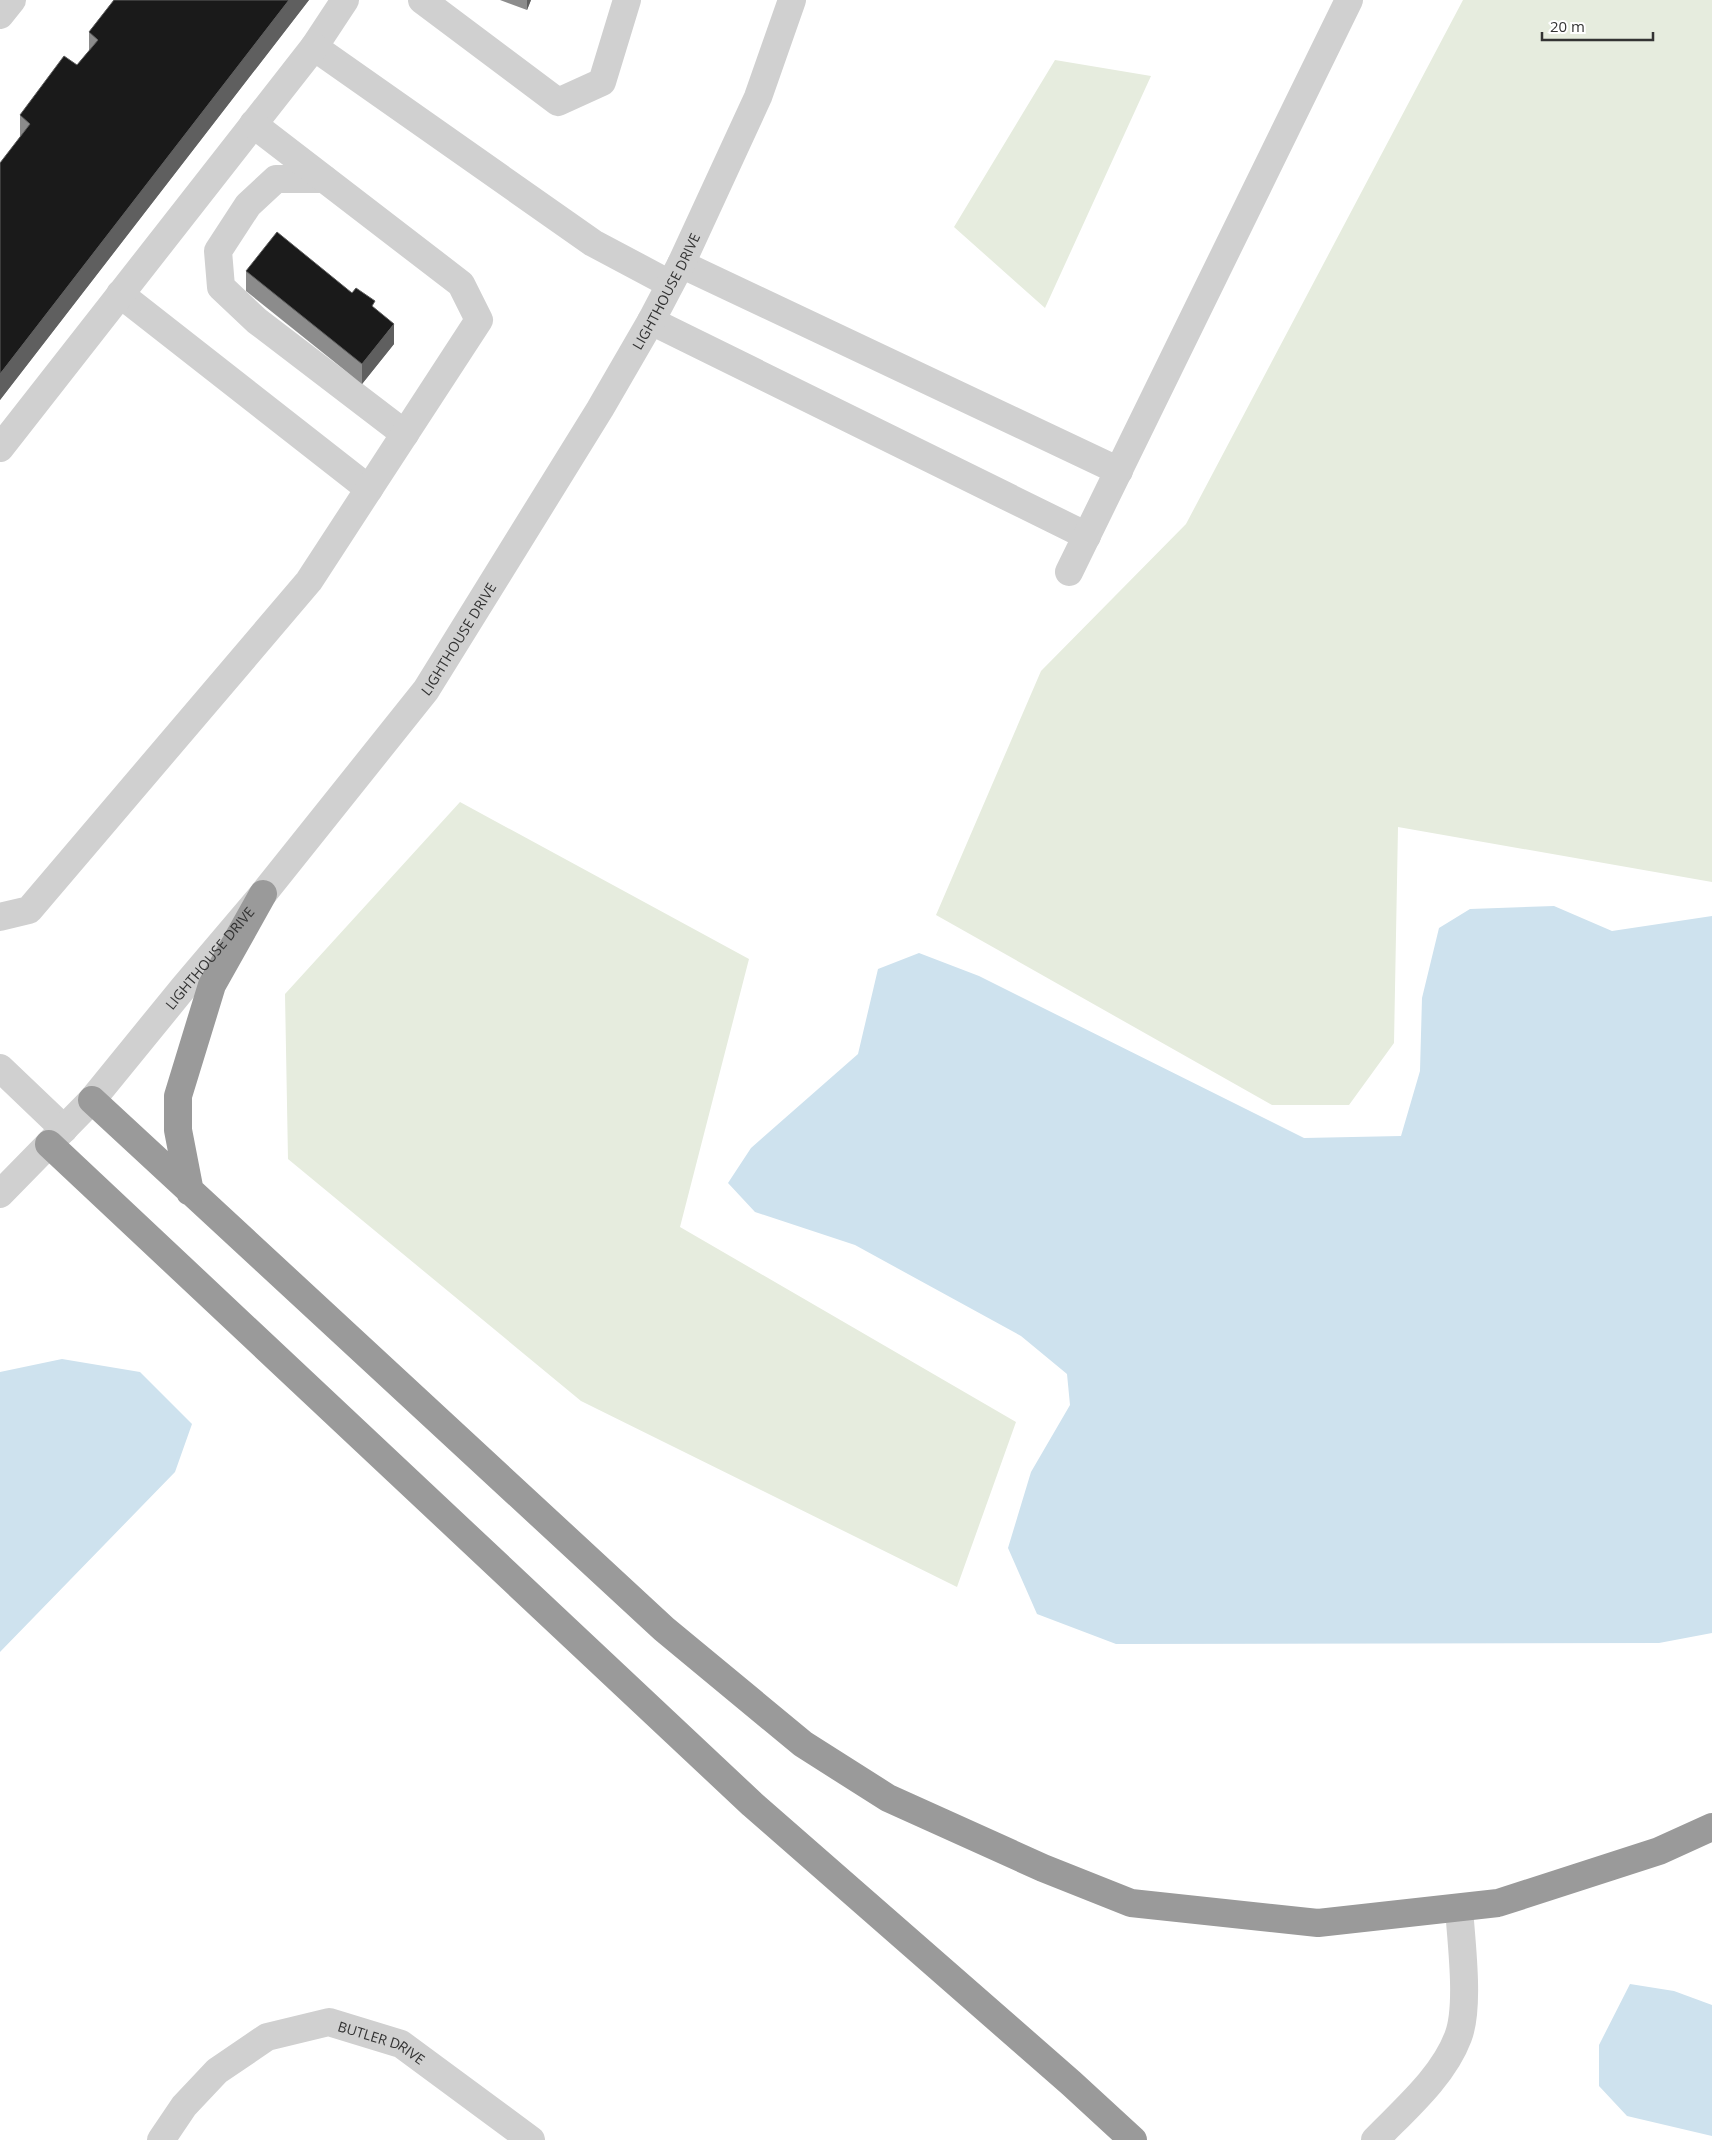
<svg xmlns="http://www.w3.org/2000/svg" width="1712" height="2140" font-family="'Open Sans',sans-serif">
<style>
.green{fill:#e6ecde}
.water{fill:#cee2ee}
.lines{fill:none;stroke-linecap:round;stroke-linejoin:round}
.minor{stroke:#d0d0d0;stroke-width:28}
.highway{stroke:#9a9a9a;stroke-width:28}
.wall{fill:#8c8c8c}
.shaded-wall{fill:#5f5f5f}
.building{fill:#1a1a1a;stroke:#5f5f5f}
.labels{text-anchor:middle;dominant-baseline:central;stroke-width:5;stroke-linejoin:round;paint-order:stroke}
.street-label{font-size:14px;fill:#333;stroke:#fff}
</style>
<rect width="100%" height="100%" fill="#fff"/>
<path class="green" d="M1463 0H1712V882L1398 827 1394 1043 1349 1105H1272L936 915 1041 671 1186 524Z
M1055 60 1151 76 1045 308 954 227Z
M460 802 749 959 680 1227 1016 1422 957 1587 581 1401 288 1159 285 994Z"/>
<path class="water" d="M1554 906 1612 931 1712 916V1633L1659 1643 1116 1644 1037 1614 1008 1548 1031 1472 1070 1405 1067 1374 1021 1336 855 1245 755 1212 728 1183 751 1148 858 1054 878 969 919 953 979 976 1304 1138 1401 1136 1420 1071 1422 998 1439 928 1470 909Z
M62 1359 140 1372 192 1424 175 1472 0 1652V1372Z
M1630 1984 1674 1991 1712 2005V2136L1627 2116 1599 2086V2045Z"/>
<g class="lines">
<g class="minor">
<path d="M345 0 314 47 593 243 670 284"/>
<path d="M422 0 558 102 602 82 627 0"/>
<path d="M0 15 12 0"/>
<path d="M324 179H276L248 205 218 251 221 287 257 321 405 434"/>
<path d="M681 264 1119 471"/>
<path d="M120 294 369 489"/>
<path d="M651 321 1087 536"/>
<path d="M0 448 314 47"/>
<path d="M1069 572 1349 0"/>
<path d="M0 917 29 910 309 581 479 320 461 284 253 124"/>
<path d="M0 1068 64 1129"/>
<path id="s1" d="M0 1194 92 1100 184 987 263 894 426 690 600 409 651 321 681 264 758 97 792 0"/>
<path id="s2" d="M161 2140 184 2106 217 2071 267 2037 329 2022 401 2044 531 2140"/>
<path d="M1375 2140C1404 2110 1443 2077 1458 2037 1470 2007 1461 1940 1459 1908"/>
</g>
<path class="highway" d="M92 1100 664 1629 803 1744 888 1798 1043 1868 1131 1903 1318 1923 1498 1903 1659 1851 1712 1827
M49 1144 752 1804 1071 2083 1133 2140
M190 1192 178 1130V1096L212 985 263 894"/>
</g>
<path class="wall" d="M114 0H309L0 400 20 137V115L77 65 89 51V32Z
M500 0H531L527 10Z
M246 271 352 293 375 309 394 344 362 384 246 291Z"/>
<path class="shaded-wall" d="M289 0H309L0 400V374Z
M527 0H531L527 10Z
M394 324V344L362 384V364Z"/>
<path class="building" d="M114 0H289L0 374V163L30 124 20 115 64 56 77 65 98 40 89 32Z
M277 232 352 293 356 288 375 301 372 306 394 324 362 364 246 271Z"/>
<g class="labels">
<g class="street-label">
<text stroke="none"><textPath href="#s1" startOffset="1126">LIGHTHOUSE DRIVE</textPath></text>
<text stroke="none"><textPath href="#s1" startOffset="721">LIGHTHOUSE DRIVE</textPath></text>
<text stroke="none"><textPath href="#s1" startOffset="316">LIGHTHOUSE DRIVE</textPath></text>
<text stroke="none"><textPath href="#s2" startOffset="270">BUTLER DRIVE</textPath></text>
</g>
</g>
<path d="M1542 32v8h111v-8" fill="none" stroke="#333333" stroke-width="2.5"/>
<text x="1550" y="32" font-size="15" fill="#333333" stroke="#ffffff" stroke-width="4" paint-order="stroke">20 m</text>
</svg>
